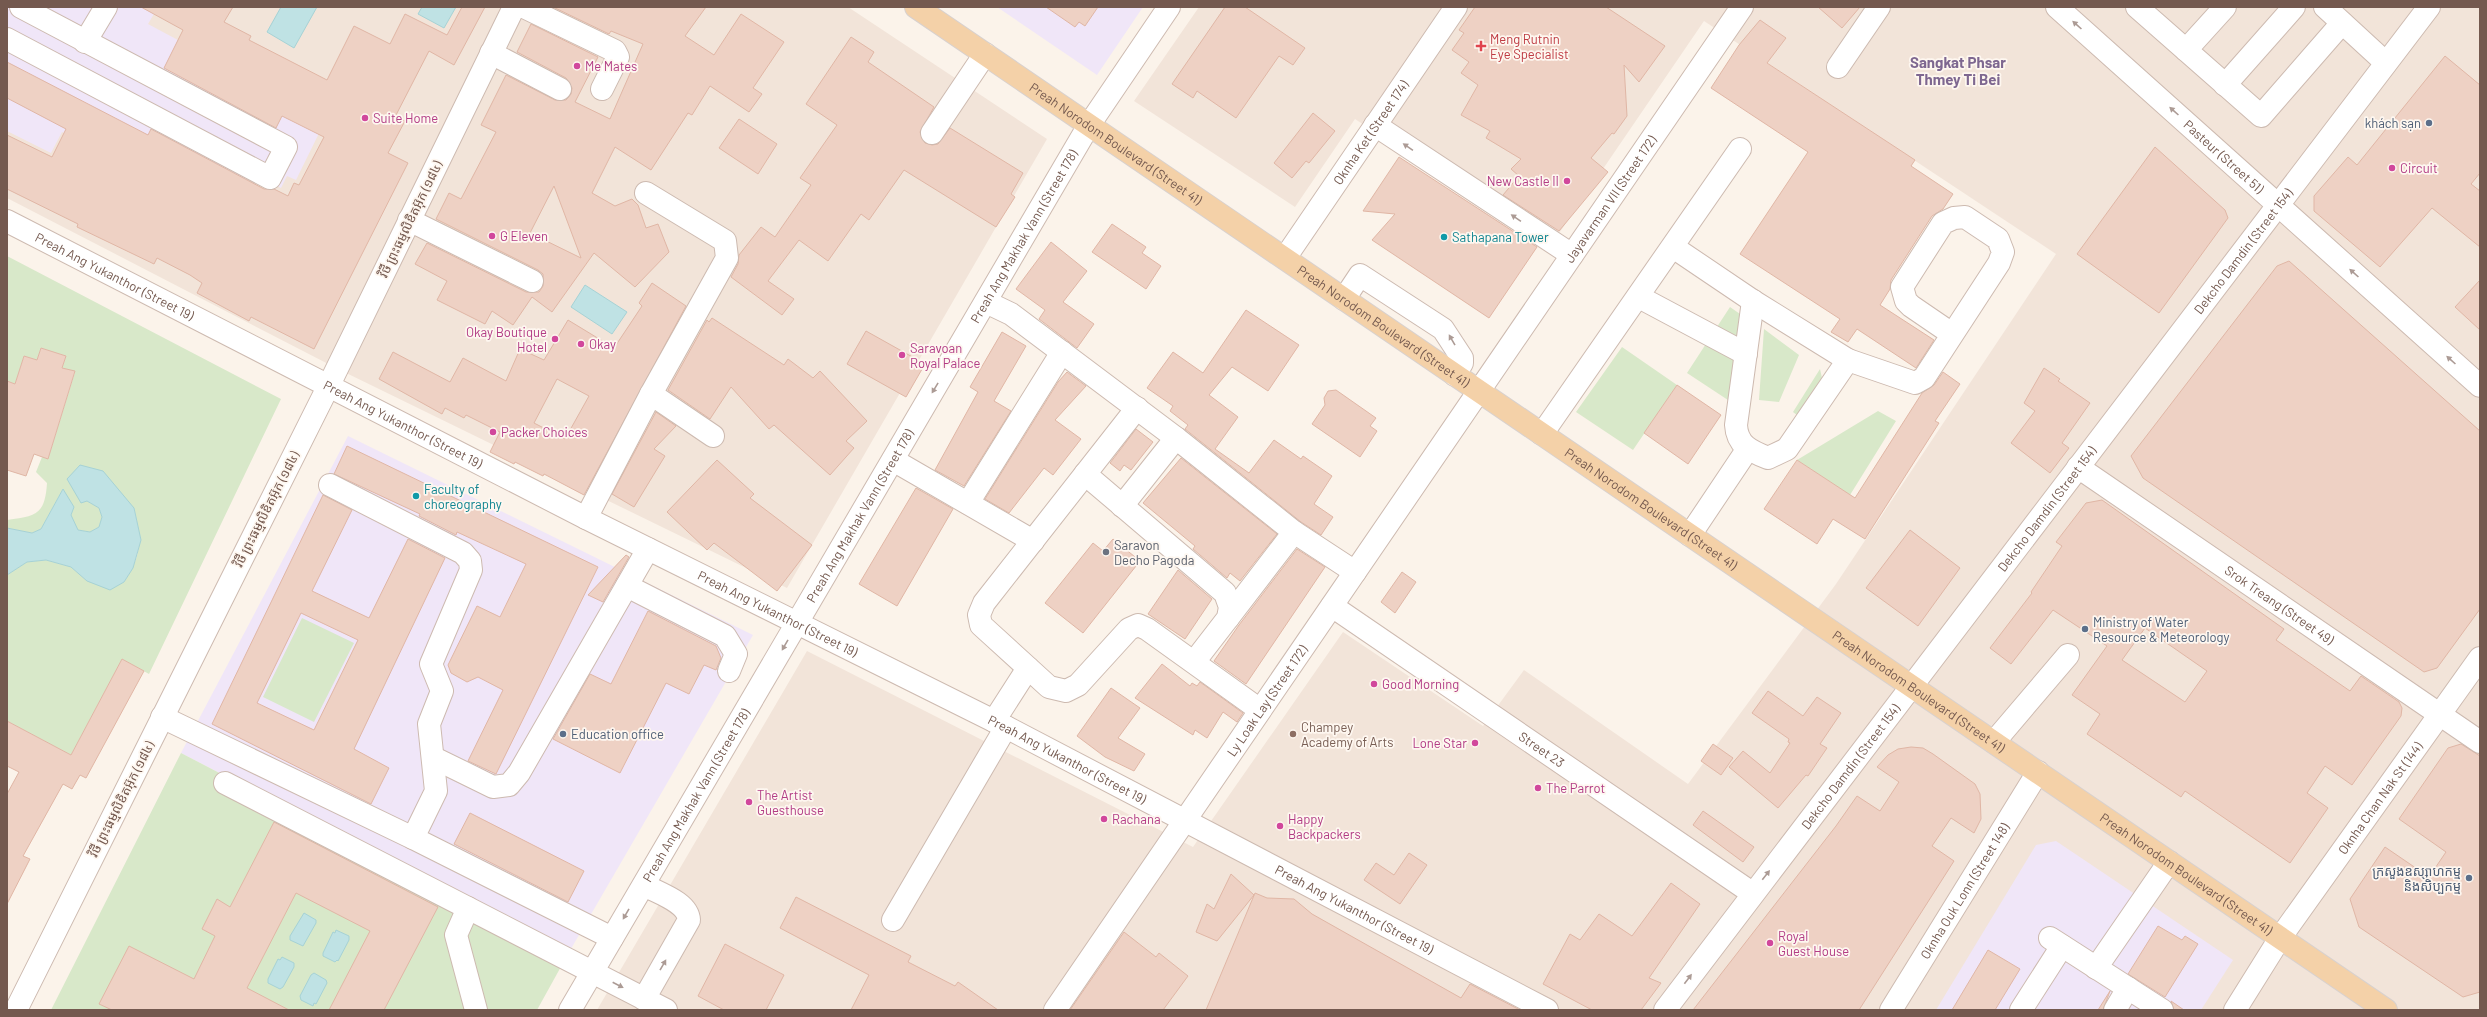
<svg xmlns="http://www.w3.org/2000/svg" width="2487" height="1017" font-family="Barlow,'Noto Sans Khmer',sans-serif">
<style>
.residential{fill:#f2e4d9}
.education{fill:#f0e6f8}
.green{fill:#d8e8c9}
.water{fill:#bfe2e4;stroke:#a6d2d5}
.building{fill:#eed1c4;stroke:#e0b6a5;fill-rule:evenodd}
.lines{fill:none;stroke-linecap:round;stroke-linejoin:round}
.minor-casing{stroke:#cdbab0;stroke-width:24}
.major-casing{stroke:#d8d1ce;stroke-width:24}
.minor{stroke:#fff;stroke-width:22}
.major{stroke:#f4d1a8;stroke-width:22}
.oneway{fill:#ac9b95}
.health-dot{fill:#e0444e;stroke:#fef7f0;stroke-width:1.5}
.hotel-dot{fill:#d1479c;stroke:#fef7f0;stroke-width:1.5}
.service-dot{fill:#5c6f8a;stroke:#fef7f0;stroke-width:1.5}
.culture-dot{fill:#0f9aa8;stroke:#fef7f0;stroke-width:1.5}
.worship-dot{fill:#6b7280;stroke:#fef7f0;stroke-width:1.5}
.education-dot{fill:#8d6e63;stroke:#fef7f0;stroke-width:1.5}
.labels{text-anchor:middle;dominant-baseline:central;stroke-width:3.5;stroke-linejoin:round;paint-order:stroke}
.health-label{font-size:13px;fill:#be3a42;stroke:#fef7f0;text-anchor:start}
.hotel-label{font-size:13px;fill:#b23c85;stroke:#fef7f0;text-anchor:start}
.service-label{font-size:13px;fill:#4e5e75;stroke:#fef7f0;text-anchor:end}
.street-label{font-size:13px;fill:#74594f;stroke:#fef7f0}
.culture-label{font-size:13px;fill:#0d838f;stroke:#fef7f0;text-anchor:start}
.worship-label{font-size:13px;fill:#5b616d;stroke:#fef7f0;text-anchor:start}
.education-label{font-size:13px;fill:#785e54;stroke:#fef7f0;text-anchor:start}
.quarter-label{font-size:15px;font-weight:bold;fill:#7e6790;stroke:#fef7f0}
</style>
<rect width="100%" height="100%" fill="#fbf3ea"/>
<path class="residential" d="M7 7H848L1047 139 787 588 336 368 7 198Z
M1199 7H2480V1010H597L807 651 1193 847 1343 632 1483 726 1524 670 1688 784 1836 584 2056 254 1704 21 1549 248 1355 119 1295 207 1134 101Z"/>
<path class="education" d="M7 7H158L148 24 326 119 296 180 287 176 281 188 251 173 228 216 62 132 51 153 7 131Z
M997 7H1143L1097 75Z
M348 436 753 635 568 954 181 753Z
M2056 841 2233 960 2201 1010H1936L2036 845Z"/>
<path class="green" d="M7 256 281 399 149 674 122 659 71 755 7 721V575L27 562 46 560 71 567 87 581 124 582C143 553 141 541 134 508L87 501 99 508 102 517 99 527 90 532 78 530 73 523 63 489 41 529 32 533 7 528V520C36 516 45 515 47 483L36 472 42 457 48 459 75 372 62 368 66 356 41 348 37 360 24 356 15 384 7 381Z
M1730 307 1740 314 1731 402 1687 373Z
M1764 329 1799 355 1779 402 1759 400Z
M1622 347 1677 385 1633 450 1576 412Z
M1820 369 1824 387 1802 419 1793 412Z
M1878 411 1896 421 1850 495 1797 460Z
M302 618 354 643 314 722 263 697Z
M181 753 568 954 537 1010H51Z"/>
<path class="water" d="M281 7H317L294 48 267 32Z
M422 7H456L444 28 418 14Z
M585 285 627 312 612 334 571 307Z
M80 465 103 471 134 508 141 540 133 568 124 582 110 590 87 581 71 567 46 560 27 562 7 575V528L32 533 41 529 63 489 74 507 71 515 78 530 90 532 99 527 102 517 99 508 87 501 81 503 67 479Z
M304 913 316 920V923L303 946 290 940V936Z
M336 930 349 936V940L338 961 337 960 335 962 323 956V953L333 932 335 933Z
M282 957 294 963V967L283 987 280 989 268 983V979L278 959 280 960Z
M314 973 326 980 327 983 316 1004 314 1003 313 1006 301 1000 300 996 311 975Z"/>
<path class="building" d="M141 7H233L224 22 251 36 249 40 327 80 354 26 390 44 405 14 447 35 462 7H485L454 65 429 51 395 117 405 121 388 153 408 163 314 349 251 317 249 321 197 293 202 283 190 275 157 258 154 264 77 227 78 224 7 189V135L52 157 66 129 7 98V62L148 135 151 129 264 189H274L288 196 294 183 299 185 324 137 282 116 276 128 164 68 183 30Z
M553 7H706L685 36 714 55 741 14 784 42 753 88 762 94 749 112 710 86 692 115 688 113 651 170 615 147 592 193 615 206 632 199 638 205 646 228 658 224 669 252 635 287 594 253 552 312 532 297 513 325 492 311 485 324 437 300 447 281 415 264 427 243 526 292H539L543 286V274L538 270 436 219 449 193 461 199 496 132 481 125 506 75 555 100H566L571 94 572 88 566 78 517 52 531 24 598 57 575 102 610 119 643 44 611 31 609 34ZM554 186 581 258 530 233Z
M1046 7H1098L1085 26 1079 22 1075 27Z
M1225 7H1245L1305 48 1293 65 1279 56 1236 118 1197 91 1193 98 1172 84Z
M1475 7H1606L1665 46 1639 82 1624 65 1627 116 1614 134 1612 133 1591 158 1608 172 1559 231 1503 195 1519 176 1511 169 1521 159 1486 138 1490 131 1461 115 1478 85 1461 73 1469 62 1452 50 1464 33 1459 30Z
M1818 7H1860L1842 28Z
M1760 20 1786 38 1767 63 1915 160 1911 166 1953 194 1943 209 1932 216 1891 280 1890 289 1880 305 1934 340 1916 368 1857 329 1848 342 1831 332 1840 319 1740 254 1808 152 1711 88 1739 45Z
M851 37 874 52 868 62 934 107 920 132 925 143 932 145 938 144 950 128 1023 173 1011 194 1015 197 996 227 904 170 869 220 861 214 828 261 799 240 768 281 794 299 782 315 731 277 738 264 739 255 761 227 775 237 811 185 800 178 837 125 806 104Z
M2445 56 2480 85V173L2471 184 2480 191V247L2432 208 2380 267 2314 211V196L2348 157 2357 165Z
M1313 113 1335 131 1309 163 1306 161 1292 178 1274 163Z
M739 119 777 144 758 174 719 148Z
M2155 147 2225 210 2228 218 2159 313 2077 254Z
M1399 157 1537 247 1489 318 1372 240 1395 214 1363 211Z
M1112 224 1146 247 1142 253 1161 266 1146 289 1092 252Z
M1051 242 1087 271 1063 302 1094 324 1077 348 1039 319 1045 310 1016 289Z
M2289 261 2480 431V609L2437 668 2424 672 2143 478 2131 456 2277 266Z
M2480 280V330L2455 307Z
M652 283 686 306 584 495 544 474 543 476 515 462 514 464 490 452 500 432 466 415 464 418 445 408 442 414 379 379 393 352 450 382 463 358 506 381 520 349 544 360 568 320 614 348 642 306 639 303ZM557 379 589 396 565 439 534 423Z
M1246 310 1299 345 1268 391 1232 367 1209 395 1238 417 1215 449 1249 473 1274 440 1301 459 1303 456 1332 476 1314 504 1333 517 1321 535 1301 522 1185 429 1188 425 1170 411 1173 406 1147 388 1173 352 1203 373Z
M712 318 784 365 788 359 813 378 820 371 867 421 846 441 854 448 830 475 774 425 769 429 731 387 710 419 668 390 707 320 709 322Z
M866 331 925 364 906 397 847 364Z
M1002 332 1026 346 994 401 1011 411 964 486 935 470 978 392 970 387Z
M41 348 66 356 62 368 75 371 48 459 34 454 26 476 7 470V381L15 384 24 356 37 360Z
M2044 368 2060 379 2058 381 2090 403 2062 443 2069 448 2050 473 2011 443 2035 411 2024 403Z
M1067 372 1086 386 1055 420 1081 439 1053 475 1044 468 1009 513 985 499 1058 382Z
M1943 372 1960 384 1935 421 1939 423 1865 539 1833 519 1817 544 1764 509 1797 460 1855 498 1922 393 1934 385Z
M1677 385 1721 415 1688 464 1644 433Z
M1336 390 1376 418 1370 426 1377 431 1360 457 1312 424 1325 405 1324 398 1328 391Z
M656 412 676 426 654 449 665 456 634 507 612 494Z
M1136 429 1153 442 1131 470 1124 465 1120 471 1110 463Z
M347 446 598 567 496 774 468 761 503 690 478 677 467 682 451 673 448 665 477 606 500 617 526 564 457 532 456 535 419 516 420 514 334 474Z
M1181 458 1277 534 1240 581 1230 573 1227 578 1193 549 1195 546 1143 503Z
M717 460 754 494 750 498 812 545 777 591 714 543 707 550 667 512Z
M916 488 953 509 897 606 859 584Z
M323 495 352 510 312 591 369 618 408 539 445 558 354 749 389 768 371 804 212 724ZM301 613 358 640 314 730 257 703Z
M2102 500 2284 629 2276 640 2350 691 2361 676 2399 702 2402 708 2401 716 2352 785 2325 766 2307 793 2328 808 2290 863 2185 791 2181 797 2087 734 2100 714 2072 695 2107 646 2053 610 2011 664 1990 648 2032 593 2031 592 2062 546 2056 542 2086 503ZM2145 628 2207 671 2185 702 2122 660Z
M1910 530 1960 568 1918 626 1866 588Z
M1113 539 1140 561 1083 633 1045 603 1093 543 1103 551Z
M1297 549 1325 567 1246 684 1214 661 1239 625Z
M626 555 629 557 603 602 588 595Z
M1178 570 1212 599 1185 639 1148 614Z
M1402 572 1416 582 1395 613 1381 602Z
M648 611 716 646 721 658 716 670 704 665 689 694 666 683 620 773 553 739 590 674 611 684Z
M122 659 144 671 86 778 80 775 72 789 63 784 23 856 30 859 7 904V794L19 772 7 766V721L71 755Z
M1162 664 1190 686 1192 683 1197 686 1200 682 1243 713 1237 722 1223 712 1207 738 1195 730 1193 735 1135 698Z
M1111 688 1140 708 1118 738 1145 754 1134 771 1105 757 1077 736Z
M1768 691 1803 716 1817 697 1841 713 1820 744 1827 748 1808 776 1806 775 1778 808 1729 767 1743 751 1770 773 1790 743 1788 742 1789 739 1752 713Z
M1713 744 1733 758 1721 775 1701 761Z
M2461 744 2480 756V992L2463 997 2359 927 2350 899 2385 847 2429 877 2446 852 2399 819 2448 748Z
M1911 747 1923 748 1933 754 1975 784 1980 794 1981 819 1974 833 1951 818 1932 846 1954 861 1859 1010H1693L1836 826 1857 796 1880 811 1899 782 1877 767 1888 755 1898 749Z
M1703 811 1754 847 1743 862 1693 825Z
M470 813 584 871 568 902 454 844Z
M274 822 438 907 384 1010H329L370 931 296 893 247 988 289 1010H112L99 1004 129 946 194 979 215 936 202 929 217 899 230 907Z
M1409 853 1427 865 1400 904 1364 880 1376 863 1394 875Z
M1231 874 1254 895 1217 941 1196 932 1207 904 1214 909Z
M1671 883 1700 904 1649 978 1661 983 1641 1010H1592L1543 984 1570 934 1580 940 1599 914 1632 936Z
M1255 893 1267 898 1294 899 1312 914 1461 998 1470 984 1520 1010H1206Z
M796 897 911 956 908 962 955 986 958 982 998 1010H851L869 975 780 928Z
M2158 926 2182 940 2185 936 2198 944 2165 997 2128 974Z
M1124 932 1156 957 1159 953 1188 976 1163 1010H1070Z
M725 944 784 975 766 1010H724L698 996Z
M1988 950 2020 969 1995 1010H1952Z
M2110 991 2103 1010H2098Z
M2171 1001 2184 1010H2174Z"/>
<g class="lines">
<defs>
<g id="minor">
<path d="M524 7 615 51 618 57 602 89"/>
<path id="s1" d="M2057 7 2480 386"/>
<path d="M2137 7 2261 116 2342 23"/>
<path d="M2325 7 2386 63"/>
<path d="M7 39 270 178 286 147 21 7"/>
<path d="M85 42 106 7"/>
<path d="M2186 50 2225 7"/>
<path d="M491 53 560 89"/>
<path d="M1838 67 1879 7"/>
<path d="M2225 85 2294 7"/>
<path d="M1375 125 1572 255"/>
<path d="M932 133 985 54"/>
<path d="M409 220 532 281"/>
<path id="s2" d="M7 221 586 518 1006 727 1547 1010"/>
<path d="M1673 247 1753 301 1848 360"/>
<path id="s3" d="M1285 258 1456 7"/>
<path d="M1639 297 1746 354"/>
<path d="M1344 299 1360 275 1443 329 1462 358V363L1455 375"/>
<path d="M1753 301 1736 425C1737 445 1750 451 1768 458L1787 449 1848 360 1915 383 1924 378 1999 263 2003 252 1998 239 1965 217 1954 218 1943 223 1902 287 1906 301 1911 306 1952 334"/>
<path d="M986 302 1011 314 1176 438 1294 532 1355 572"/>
<path d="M651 394 713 436"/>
<path d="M1137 408 984 603 979 615 981 625 1049 687 1066 691 1078 685 1129 629 1138 625 1147 629 1260 710"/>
<path d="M1542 434 1740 149"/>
<path d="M893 460 1033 541"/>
<path id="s4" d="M2078 467 2480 742"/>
<path d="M1085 474 1225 593 1230 607 1228 618 1194 662"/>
<path d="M330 485 463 553 470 561 471 570 431 664 442 691 429 724 436 791 413 838 612 938"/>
<path d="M968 503 1062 352"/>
<path d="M1122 506 1176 438"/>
<path d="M586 518 651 394 727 258 725 241 646 193"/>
<path d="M1690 535 1747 450"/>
<path d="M627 586 725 636 736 654 729 671"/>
<path id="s5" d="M1332 606 1752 893"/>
<path d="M1228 618 1294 532"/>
<path d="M162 717 413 838"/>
<path d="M994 721 1028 668"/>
<path d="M1994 742 2068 655"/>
<path d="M434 758 493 787 509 785 519 773 648 549"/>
<path d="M225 783 666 1010"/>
<path d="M644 885C658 893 688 902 689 920L644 999"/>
<path d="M468 908 456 935 476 1010"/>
<path d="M893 920 1006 727"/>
<path d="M2050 938 2162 1010"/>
<path d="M2096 968 2169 862"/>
<path d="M16 1010 328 387 514 7"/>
<path id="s6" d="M570 1010 1089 125 1169 7"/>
<path id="s7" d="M1055 1010 1742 7"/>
<path id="s8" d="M1665 1010 2429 7"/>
<path id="s9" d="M1891 1010 2038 772"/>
<path d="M2021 1010 2062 946"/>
<path d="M2115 1010 2128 988"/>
<path id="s10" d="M2235 1010 2280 938 2480 658"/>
</g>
<g id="major">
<path id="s11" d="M916 7 2386 1010"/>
</g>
</defs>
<use href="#minor" class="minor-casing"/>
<use href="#major" class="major-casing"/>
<use href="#minor" class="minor"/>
<use href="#major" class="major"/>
</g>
<defs><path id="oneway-solid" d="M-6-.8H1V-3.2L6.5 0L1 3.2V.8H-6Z"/></defs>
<g class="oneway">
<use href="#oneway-solid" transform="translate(2077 25) rotate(-138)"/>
<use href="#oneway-solid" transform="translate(2174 111) rotate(-138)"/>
<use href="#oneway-solid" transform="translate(1408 147) rotate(-146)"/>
<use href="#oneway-solid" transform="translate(1516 218) rotate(-146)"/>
<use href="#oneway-solid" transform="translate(2354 273) rotate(-138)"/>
<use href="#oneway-solid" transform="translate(1452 340) rotate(-120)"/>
<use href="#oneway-solid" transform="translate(2451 360) rotate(-138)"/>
<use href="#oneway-solid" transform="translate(935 388) rotate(121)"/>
<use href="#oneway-solid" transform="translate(785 645) rotate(120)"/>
<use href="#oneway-solid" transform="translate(1766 875) rotate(-52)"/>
<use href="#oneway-solid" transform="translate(626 914) rotate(120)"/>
<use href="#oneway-solid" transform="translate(663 965) rotate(-60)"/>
<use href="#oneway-solid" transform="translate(1688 979) rotate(-53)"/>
<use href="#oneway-solid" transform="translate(618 985) rotate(27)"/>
</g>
<path class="health-dot" d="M1479 40h4v4h4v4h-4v4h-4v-4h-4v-4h4z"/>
<g class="hotel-dot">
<circle cx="577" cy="66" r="4"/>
<circle cx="365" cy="118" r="4"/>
<circle cx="2392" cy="168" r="4"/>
<circle cx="1567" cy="181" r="4"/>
<circle cx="492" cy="236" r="4"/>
<circle cx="555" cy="339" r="4"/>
<circle cx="581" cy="344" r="4"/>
<circle cx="902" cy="355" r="4"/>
<circle cx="493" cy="432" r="4"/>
<circle cx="1374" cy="684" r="4"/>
<circle cx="1475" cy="743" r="4"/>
<circle cx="1538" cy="788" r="4"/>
<circle cx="749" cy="802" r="4"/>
<circle cx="1104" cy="819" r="4"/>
<circle cx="1280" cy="826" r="4"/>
<circle cx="1770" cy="943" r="4"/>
</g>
<g class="service-dot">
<circle cx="2429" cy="123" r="4"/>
<circle cx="2085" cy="629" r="4"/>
<circle cx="563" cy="734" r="4"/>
<circle cx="2469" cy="878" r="4"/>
</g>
<g class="culture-dot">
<circle cx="1444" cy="237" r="4"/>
<circle cx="416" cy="496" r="4"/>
</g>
<circle class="worship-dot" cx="1106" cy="552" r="4"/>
<circle class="education-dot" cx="1293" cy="734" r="4"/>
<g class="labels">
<g class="health-label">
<text x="1490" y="39">Meng Rutnin<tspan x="1490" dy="15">Eye Specialist</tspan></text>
</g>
<g class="hotel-label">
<text x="585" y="66">Me Mates</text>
<text x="373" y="118">Suite Home</text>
<text x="2400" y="168">Circuit</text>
<text x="1559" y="181" text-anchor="end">New Castle II</text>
<text x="500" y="236">G Eleven</text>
<text x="547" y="332" text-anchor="end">Okay Boutique<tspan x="547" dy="15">Hotel</tspan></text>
<text x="589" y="344">Okay</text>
<text x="910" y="348">Saravoan<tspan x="910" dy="15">Royal Palace</tspan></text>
<text x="501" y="432">Packer Choices</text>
<text x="1382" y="684">Good Morning</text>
<text x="1467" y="743" text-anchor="end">Lone Star</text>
<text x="1546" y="788">The Parrot</text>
<text x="757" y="795">The Artist<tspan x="757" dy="15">Guesthouse</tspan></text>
<text x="1112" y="819">Rachana</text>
<text x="1288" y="819">Happy<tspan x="1288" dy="15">Backpackers</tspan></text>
<text x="1778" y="936">Royal<tspan x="1778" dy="15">Guest House</tspan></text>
</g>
<g class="service-label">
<text x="2421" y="123">khách sạn</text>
<text x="2093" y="622" text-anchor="start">Ministry of Water<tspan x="2093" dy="15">Resource &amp; Meteorology</tspan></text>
<text x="571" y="734" text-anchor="start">Education office</text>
<text x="2461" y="871">ក្រសួងឧស្សាហកម្ម<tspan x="2461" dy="15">និងសិប្បកម្ម</tspan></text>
</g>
<g class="street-label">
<text stroke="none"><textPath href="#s3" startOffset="152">Oknha Ket (Street 174)</textPath></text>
<text stroke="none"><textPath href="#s11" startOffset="242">Preah Norodom Boulevard (Street 41)</textPath></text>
<text stroke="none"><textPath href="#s1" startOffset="224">Pasteur (Street 51)</textPath></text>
<text stroke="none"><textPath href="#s7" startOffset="983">Jayavarman VII (Street 172)</textPath></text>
<text transform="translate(410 219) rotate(-64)">វិថី ព្រះធម្មលិខិតអ៊ុក (១៨៤)</text>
<text stroke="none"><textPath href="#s6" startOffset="897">Preah Ang Makhak Vann (Street 178)</textPath></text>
<text stroke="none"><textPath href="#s8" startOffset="954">Dekcho Damdin (Street 154)</textPath></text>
<text stroke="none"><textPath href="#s2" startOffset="121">Preah Ang Yukanthor (Street 19)</textPath></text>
<text stroke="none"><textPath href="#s11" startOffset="566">Preah Norodom Boulevard (Street 41)</textPath></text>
<text stroke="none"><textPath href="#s2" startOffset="445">Preah Ang Yukanthor (Street 19)</textPath></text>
<text stroke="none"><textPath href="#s11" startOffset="890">Preah Norodom Boulevard (Street 41)</textPath></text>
<text transform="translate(266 509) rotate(-63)">វិថី ព្រះធម្មលិខិតអ៊ុក (១៨៤)</text>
<text stroke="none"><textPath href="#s8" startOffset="630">Dekcho Damdin (Street 154)</textPath></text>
<text stroke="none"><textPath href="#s6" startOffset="573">Preah Ang Makhak Vann (Street 178)</textPath></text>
<text stroke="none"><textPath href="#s4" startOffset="244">Srok Treang (Street 49)</textPath></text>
<text stroke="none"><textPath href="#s2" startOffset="865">Preah Ang Yukanthor (Street 19)</textPath></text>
<text stroke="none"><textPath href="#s11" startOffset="1214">Preah Norodom Boulevard (Street 41)</textPath></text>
<text stroke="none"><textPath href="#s7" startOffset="375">Ly Loak Lay (Street 172)</textPath></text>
<text stroke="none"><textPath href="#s5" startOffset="254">Street 23</textPath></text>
<text stroke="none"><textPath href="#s2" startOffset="1189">Preah Ang Yukanthor (Street 19)</textPath></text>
<text stroke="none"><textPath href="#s8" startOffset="306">Dekcho Damdin (Street 154)</textPath></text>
<text stroke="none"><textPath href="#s6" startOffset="249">Preah Ang Makhak Vann (Street 178)</textPath></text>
<text stroke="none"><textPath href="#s10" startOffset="257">Oknha Chan Nak St (144)</textPath></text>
<text transform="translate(121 799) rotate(-63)">វិថី ព្រះធម្មលិខិតអ៊ុក (១៨៤)</text>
<text stroke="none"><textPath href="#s11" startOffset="1538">Preah Norodom Boulevard (Street 41)</textPath></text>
<text stroke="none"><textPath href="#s9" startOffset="140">Oknha Ouk Lonn (Street 148)</textPath></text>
<text stroke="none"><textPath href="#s2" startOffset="1513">Preah Ang Yukanthor (Street 19)</textPath></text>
</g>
<g class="culture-label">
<text x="1452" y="237">Sathapana Tower</text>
<text x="424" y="489">Faculty of<tspan x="424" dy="15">choreography</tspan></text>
</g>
<g class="worship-label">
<text x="1114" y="545">Saravon<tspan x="1114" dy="15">Decho Pagoda</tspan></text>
</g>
<g class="education-label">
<text x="1301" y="727">Champey<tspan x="1301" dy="15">Academy of Arts</tspan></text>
</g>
<g class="quarter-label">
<text x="1958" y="62">Sangkat Phsar<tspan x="1958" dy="17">Thmey Ti Bei</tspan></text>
</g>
</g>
<rect width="2487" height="1017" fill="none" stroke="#74594f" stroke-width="16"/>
</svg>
